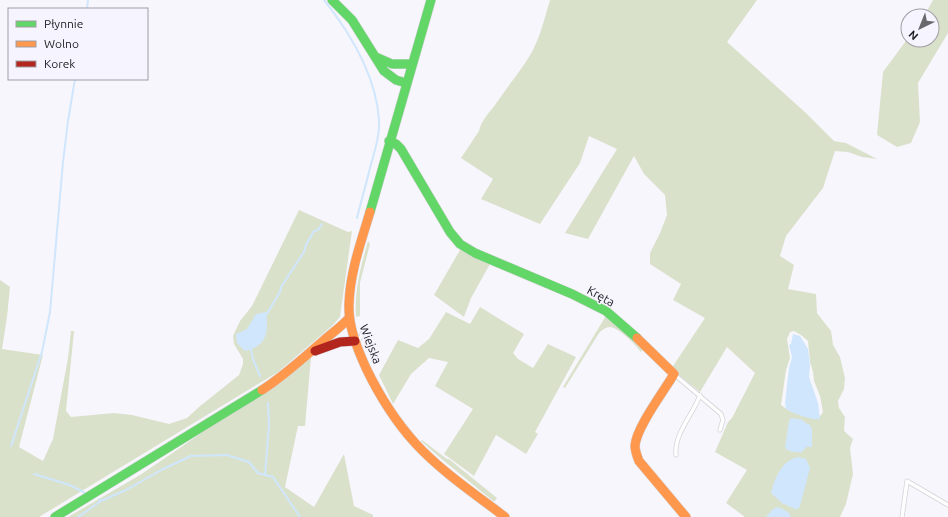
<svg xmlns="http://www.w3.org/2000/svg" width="948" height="517" font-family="Ubuntu,sans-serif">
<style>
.green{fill:#dae1cb;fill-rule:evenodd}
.water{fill:#cfe6fd}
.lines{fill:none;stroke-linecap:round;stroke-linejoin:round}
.stream{stroke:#cfe6fd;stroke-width:2}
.lane-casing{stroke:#d4d3d8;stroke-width:5}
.fast-casing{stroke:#d4d3d8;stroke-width:10}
.slow-casing{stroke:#d4d3d8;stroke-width:10}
.jam-casing{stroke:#d4d3d8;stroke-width:10}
.lane{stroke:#fefeff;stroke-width:3.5}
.fast{stroke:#63d668;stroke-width:9}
.slow{stroke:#ff974d;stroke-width:9}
.jam{stroke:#b3261e;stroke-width:9}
.labels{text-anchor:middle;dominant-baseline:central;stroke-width:3;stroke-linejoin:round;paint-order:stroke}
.street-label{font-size:12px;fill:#1c1b1e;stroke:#f6f4fe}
</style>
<rect width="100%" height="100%" fill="#f7f6fc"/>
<path class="green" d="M550 0H757L727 42 806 113 834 141 846 143 877 159 862 157 848 152 835 151 823 188 786 236 780 256 794 265 788 289 816 294 817 313 831 331 833 345 840 357 845 378 844 389 838 401 839 408 845 417 844 431 853 439 850 448 853 474 846 504 840 517H745L726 503 747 470 715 452 728 422 732 418 755 373 727 347 700 392 671 369 705 318 673 300 681 284 650 264V253L660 233 667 215 665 195 644 174 634 156 588 239 565 233 617 149 589 136 580 163 540 224 481 199 493 179 461 158 479 131C481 121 489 113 495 105 506 89 518 74 529 57 540 39 544 20 550 0ZM794 331 801 335 808 341 810 362 813 372 814 381 820 396 823 412 818 419 788 410 781 405 786 370 790 358 787 339 790 332Z
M933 0H948V33L918 83 920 122 911 143 897 147 877 135 883 72 908 38V40H932V16H924Z
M299 210 348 232 352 231 340 317 333 325 278 372 39 517H0V280L10 287 7 317 2 349 43 355 19 447 43 461 53 439 68 358 71 331H74L66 411 71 417 114 413 132 415 169 424 187 418 199 407 239 375 243 364V359L234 344 233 336 240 321 252 306Z
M447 235 490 264 471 298 464 317 434 295 460 250 447 236Z
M368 241 370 244 360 283V316L356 317C354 291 361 266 368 241Z
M480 307 524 334 513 353 518 359 533 368 548 344 576 357 535 432 538 434 526 454 496 435 474 476 444 454 473 409 435 386 448 362 429 358 411 374 393 404 379 375 398 340 418 348 429 339 446 312 470 324Z
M607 314 643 349 641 352C636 345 619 328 610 327 606 327 602 330 599 333L565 388 563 387Z
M311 357 305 426H298L285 487 314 507 344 454 354 506 373 515V517H68L140 475 171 454Z
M422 440 447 459H449L497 498 495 501H493L438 456 421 441Z"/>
<path class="water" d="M266 312C269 332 267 346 245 351L237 343 236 334 247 329 256 314Z
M793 334 800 336 808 349 810 365 809 377 818 403 820 419C814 421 792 413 786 409L785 403 789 368 792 357 789 345 791 344Z
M791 418 803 420 805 423 809 424 812 429V447H806L802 452C796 453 789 452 785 448L789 421Z
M798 457 806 459 810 468 800 506 798 509H795L782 503 771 493C775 478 782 460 798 457Z
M778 507 788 512 791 517H766L773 509Z"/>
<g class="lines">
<path class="stream" d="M324 0C351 34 376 75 379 120 380 136 374 153 370 168 366 185 361 201 357 218
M87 9 88 0
M266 315 280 292 281 287 304 252 306 245 314 231 318 230 322 224
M251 350 253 359 260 376
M11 446 42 352 50 312 63 162 68 121 75 79
M34 474 70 485 85 493
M265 475 269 425 268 403
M99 499 101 501 126 490 163 469 191 456 227 455 249 462 258 473 273 477 300 517
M78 517 101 501"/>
<defs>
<path id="lane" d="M356 340H359L365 329
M675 375 721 414 723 420 720 430
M676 455C674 433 693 415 700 395
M902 517 907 481 948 505"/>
<path id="fast" d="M332 0 352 20 384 71 396 80 406 83
M376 57 392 64H412
M389 141 396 144 401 149 450 232 460 244 475 253 572 294 606 311 637 338
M370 212 431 0
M55 517 262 390"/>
<path id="slow" d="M370 212C361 242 350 272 349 304 348 326 357 348 366 368 379 395 395 421 416 444 442 472 475 494 505 517
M637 338 674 374C664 391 636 428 635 446 635 451 637 456 639 461L686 517
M262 390C284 376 303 358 323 341 332 333 341 327 349 318"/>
<path id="jam" d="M315 351 340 342 355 341"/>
</defs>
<use href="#lane" class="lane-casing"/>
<use href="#fast" class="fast-casing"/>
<use href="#slow" class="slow-casing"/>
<use href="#jam" class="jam-casing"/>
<use href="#lane" class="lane"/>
<use href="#fast" class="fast"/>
<use href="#slow" class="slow"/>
<use href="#jam" class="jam"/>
</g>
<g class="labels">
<g class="street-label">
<text transform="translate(601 296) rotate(29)">Kręta</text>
<text transform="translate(371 344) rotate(69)">Wiejska</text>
</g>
</g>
<rect x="8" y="8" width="140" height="72" fill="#f6f4fe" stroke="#9f9da4"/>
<rect x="16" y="21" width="20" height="6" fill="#63d668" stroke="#9f9da4"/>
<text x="44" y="28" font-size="12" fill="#1c1b1e">Płynnie</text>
<rect x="16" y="41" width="20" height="6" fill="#ff974d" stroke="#9f9da4"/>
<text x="44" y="48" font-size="12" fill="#1c1b1e">Wolno</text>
<rect x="16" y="61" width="20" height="6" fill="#b3261e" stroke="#9f9da4"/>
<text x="44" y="68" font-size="12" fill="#1c1b1e">Korek</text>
<g transform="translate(920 28) rotate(223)"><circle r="19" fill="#f6f4fe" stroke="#9f9da4"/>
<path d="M0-3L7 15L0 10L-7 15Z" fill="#69686c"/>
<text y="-6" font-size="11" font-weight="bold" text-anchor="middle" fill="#1c1b1e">N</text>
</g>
</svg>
